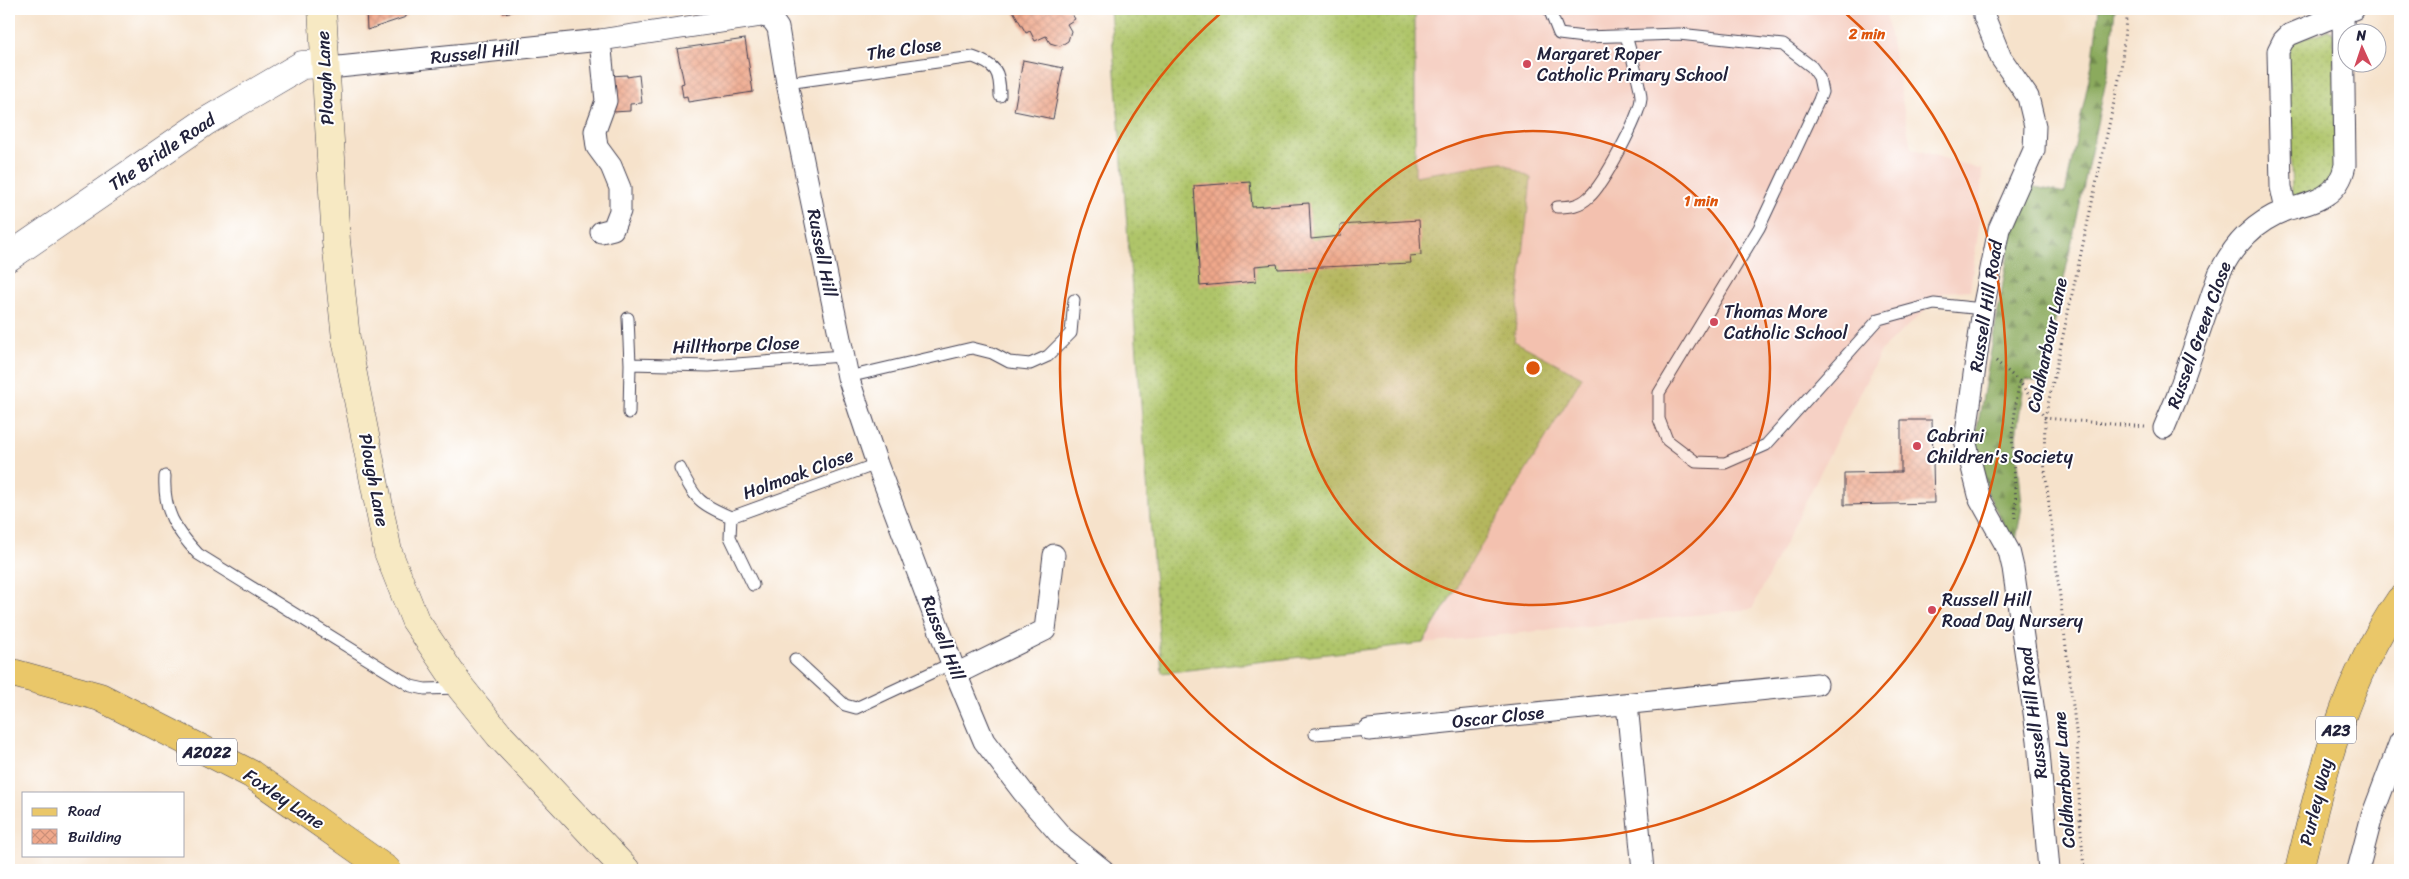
<svg xmlns="http://www.w3.org/2000/svg" width="2409" height="879" font-family="Sriracha,sans-serif">
<style>
.built{fill:#f6d1c5}
.grass{fill:url(#grass-dots);stroke:#687452}
.forest{fill:url(#forest-firs);stroke:#56664c}
.building{fill:url(#building-cross-hatch)}
.lines{fill:none;stroke-linecap:round;stroke-linejoin:round}
.service-casing{stroke:#423f51;stroke-width:13}
.minor-casing{stroke:#423f51;stroke-width:23}
.tertiary-casing{stroke:#423f51;stroke-width:29}
.secondary-casing{stroke:#423f51;stroke-width:29}
.primary-casing{stroke:#423f51;stroke-width:29}
.trunk-casing{stroke:#423f51;stroke-width:29}
.path{stroke:#423f51;stroke-width:3;stroke-dasharray:1 4;stroke-linecap:butt}
.service{stroke:#fff;stroke-width:11}
.minor{stroke:#fff;stroke-width:21}
.tertiary{stroke:#fff;stroke-width:28}
.secondary{stroke:#f7e9c3;stroke-width:28}
.primary{stroke:#eac769;stroke-width:28}
.trunk{stroke:#eac769;stroke-width:28}
.ring{fill:none;stroke:#de560e;stroke-width:2.5}
.poi-dot{fill:#d1495b;stroke:#fff;stroke-width:2}
.labels{text-anchor:middle;dominant-baseline:central;stroke-width:4;stroke-linejoin:round;paint-order:stroke}
.shield{fill:#fff;stroke:#646476;stroke-width:1}
.shield-label{font-size:16px;font-weight:bold;fill:#22223b}
.street-label{font-size:18px;fill:#22223b;stroke:#fff}
.poi-label{font-size:18px;fill:#22223b;stroke:#fff;text-anchor:start}
.centre{fill:#de560e;stroke:#fff;stroke-width:2.5}
.ring-label{font-size:15px;text-anchor:middle;font-weight:bold;fill:#de560e;stroke:#fff;stroke-width:4;stroke-linejoin:round;paint-order:stroke}
</style>
<defs>
<pattern id="grass-dots" width="8" height="8" patternUnits="userSpaceOnUse" patternTransform="scale(1.25)"><rect width="8" height="8" fill="#afc569"/><path d="M2 2h.1M6 6h.1" fill="none" stroke="#96a95c" stroke-width="1.8" stroke-linecap="round"/></pattern>
<pattern id="forest-firs" width="22" height="20" patternUnits="userSpaceOnUse" patternTransform="scale(1.25)"><rect width="22" height="20" fill="#8baa5d"/><path d="M5 1l3.5 6h-7zM16 11l3.5 6h-7z" fill="#718a4e"/></pattern>
<pattern id="building-cross-hatch" width="8" height="8" patternUnits="userSpaceOnUse" patternTransform="scale(1.25)"><rect width="8" height="8" fill="#efa88b"/><path d="M0 0l8 8M0 8l8-8" fill="none" stroke="#cd9079"/></pattern>
</defs>
<rect width="100%" height="100%" fill="#fff"/>
<filter id="ink" filterUnits="userSpaceOnUse"><feTurbulence type="fractalNoise" baseFrequency=".02" numOctaves="2"/><feDisplacementMap in="SourceGraphic" scale="10" xChannelSelector="R" yChannelSelector="G"/><feConvolveMatrix kernelMatrix="1 2 1 2 8 2 1 2 1" color-interpolation-filters="sRGB"/></filter>
<filter id="wash" filterUnits="userSpaceOnUse"><feTurbulence type="fractalNoise" baseFrequency=".0096" numOctaves="4" result="noise"/><feDisplacementMap in="SourceGraphic" scale="20" xChannelSelector="R" yChannelSelector="G"/><feGaussianBlur stdDeviation="1.12" result="paint"/><feColorMatrix in="noise" values="0 0 0 0 0 0 0 0 0 0 0 0 0 0 0 0 0 1.4 0 .05"/><feComposite in="paint" operator="in"/></filter>
<g filter="url(#wash)">
<rect width="100%" height="100%" fill="#f6e2cb"/>
<path class="built" d="M1415 9H1885L1911 148 1982 170 1979 227 1970 290 1945 292 1882 349 1752 609 1423 643 1582 378 1514 341 1531 178 1501 162 1415 177Z"/>
<path class="grass" d="M1110 9H1415V176L1501 162 1531 178 1514 341 1582 377 1423 643 1162 673Z
M2328 30 2334 34 2336 171 2325 188 2296 197 2292 195 2287 48 2291 43Z"/>
<path class="forest" d="M2099 9H2115L2109 67 2042 383 2025 379 2016 436 2022 506 2015 547 1988 494 1975 440 2012 233 2030 186 2065 193 2093 59Z"/>
<g id="blocks">
<path class="building" d="M366 9H406V17L367 30Z
M503 9H522V10L503 13Z
M1012 9H1069L1075 19 1067 24 1071 31 1068 41 1060 46 1050 43 1046 36 1035 41 1030 31 1026 33Z
M745 39 753 92 688 102 687 96 683 97 681 84 684 83 677 49Z
M1023 60 1063 68 1053 119 1014 111Z
M627 75V77L639 75 642 103 630 104V111L613 112 610 76Z
M1250 182 1252 207 1309 203 1311 239 1341 236 1340 225 1419 220 1421 255 1410 256 1411 263 1278 269 1277 264 1255 266 1256 281 1200 286 1194 186Z
M1901 420H1932L1934 503 1844 505V473L1901 472Z"/>
</g>
</g>
<g filter="url(#ink)">
<use href="#blocks" fill-opacity="0" stroke="#423f51" stroke-width="1"/>
<g class="lines">
<defs>
<path id="service" d="M1549 9 1559 34 1584 37 1679 34 1783 45 1812 67 1819 77 1822 92 1819 100 1759 228 1659 393V419L1667 440 1696 462 1725 463 1766 445 1879 319 1934 304 1983 309
M787 83 973 57C996 66 1000 70 1000 96
M1557 207C1569 207 1580 206 1589 197 1603 185 1639 118 1641 99 1642 89 1629 48 1626 35
M628 318 630 364 629 413
M630 364 709 366 842 356
M848 377 972 348 992 353 1009 362 1030 364 1048 356 1071 333 1074 300
M680 468C695 499 699 504 731 517L877 464
M165 476C163 511 175 529 198 554L411 686 425 689 459 688
M731 517 730 537 753 585
M795 659 845 705 856 708 952 663
M1315 734 1369 730"/>
<path id="minor" d="M1984 9V16L2001 58 2028 97 2035 126 2034 150 1999 229 1983 309 1965 440 1980 499 2009 551 2013 568 2038 740 2049 870
M600 40 606 101 595 131 597 147 611 166 620 188V211L613 229 601 232
M323 64 339 67 600 40 761 16 771 18 778 28 787 83 848 377 877 464 956 674 984 741 1023 792 1063 838 1103 870
M2286 210C2314 202 2339 197 2345 165L2343 13 2354 9
M2164 428 2177 397 2219 274C2234 244 2254 222 2286 210L2281 187 2278 51 2283 41 2289 35 2343 13
M956 674 1045 630 1054 555
M1627 704 1643 870
M1369 730 1817 684
M2358 870 2372 816 2400 742"/>
<path id="tertiary" d="M9 257 205 122 302 65 323 64"/>
<path id="secondary" d="M322 9 336 241 346 339 388 552 415 620 461 688 499 735 626 870"/>
<path id="primary" d="M9 672 100 697 251 774 387 870"/>
<path id="trunk" d="M2299 870C2322 776 2344 681 2400 600"/>
</defs>
<use href="#service" class="service-casing"/>
<use href="#minor" class="minor-casing"/>
<use href="#tertiary" class="tertiary-casing"/>
<use href="#secondary" class="secondary-casing"/>
<use href="#primary" class="primary-casing"/>
<use href="#trunk" class="trunk-casing"/>
<path class="path" d="M1996 361 2019 381 2045 418 2145 427
M2015 518 2016 506 2012 435 2019 382
M2084 870 2080 819 2077 740 2044 462 2045 418 2121 70 2127 9"/>
<use href="#service" class="service"/>
<use href="#minor" class="minor"/>
<use href="#tertiary" class="tertiary"/>
<use href="#secondary" class="secondary"/>
<use href="#primary" class="primary"/>
<use href="#trunk" class="trunk"/>
</g>
</g>
<circle cx="1533" cy="368" r="237" fill="#de560e" fill-opacity=".12"/>
<g class="ring">
<circle cx="1533" cy="368" r="237"/>
<path d="M1843 11A473 473 0 1 1 1223 11"/>
</g>
<g class="poi-dot">
<circle cx="1527" cy="64" r="5"/>
<circle cx="1714" cy="322" r="5"/>
<circle cx="1917" cy="446" r="5"/>
<circle cx="1932" cy="610" r="5"/>
</g>
<g class="labels">
<g class="shield">
<rect x="2316" y="716.5" width="40" height="27" rx="4"/>
<rect x="177" y="738.5" width="60" height="27" rx="4"/>
</g>
<g class="shield-label">
<text x="2336" y="730">A23</text>
<text x="207" y="752">A2022</text>
</g>
<g class="street-label">
<text transform="translate(904 49) rotate(-8)">The Close</text>
<text transform="translate(475 53) rotate(-6)">Russell Hill</text>
<text transform="translate(325 78) rotate(-93)">Plough Lane</text>
<text transform="translate(162 152) rotate(-34)">The Bridle Road</text>
<text transform="translate(822 253) rotate(79)">Russell Hill</text>
<text transform="translate(1986 306) rotate(-81)">Russell Hill Road</text>
<text transform="translate(2199 335) rotate(-70)">Russell Green Close</text>
<text transform="translate(736 345) rotate(-2)">Hillthorpe Close</text>
<text transform="translate(2047 345) rotate(-78)">Coldharbour Lane</text>
<text transform="translate(798 474) rotate(-20)">Holmoak Close</text>
<text transform="translate(374 480) rotate(79)">Plough Lane</text>
<text transform="translate(943 638) rotate(69)">Russell Hill</text>
<text transform="translate(2033 713) rotate(-97)">Russell Hill Road</text>
<text transform="translate(1498 717) rotate(-6)">Oscar Close</text>
<text transform="translate(2064 780) rotate(-94)">Coldharbour Lane</text>
<text transform="translate(284 799) rotate(34)">Foxley Lane</text>
<text transform="translate(2316 802) rotate(-76)">Purley Way</text>
</g>
<g class="poi-label">
<text x="1537" y="54">Margaret Roper<tspan x="1537" dy="21">Catholic Primary School</tspan></text>
<text x="1724" y="312">Thomas More<tspan x="1724" dy="21">Catholic School</tspan></text>
<text x="1927" y="436">Cabrini<tspan x="1927" dy="21">Children's Society</tspan></text>
<text x="1942" y="600">Russell Hill<tspan x="1942" dy="21">Road Day Nursery</tspan></text>
</g>
</g>
<circle cx="1533" cy="368" r="8" class="centre"/>
<g class="ring-label">
<text x="1867" y="39">2 min</text>
<text x="1701" y="206">1 min</text>
</g>
<rect width="2409" height="879" fill="none" stroke="#fff" stroke-width="30"/>
<rect x="22" y="792" width="162" height="65" fill="#ffffff" stroke="#a7a7b1"/>
<rect x="32" y="808" width="25" height="8" fill="#eac769" stroke="#a7a7b1"/>
<text x="68" y="816" font-size="15" fill="#22223b">Road</text>
<rect x="32" y="829" width="25" height="15" fill="url(#building-cross-hatch)" stroke="#a7a7b1"/>
<text x="68" y="842" font-size="15" fill="#22223b">Building</text>
<g transform="translate(2362 48) rotate(357)"><circle r="24" fill="#ffffff" stroke="#a7a7b1"/>
<path d="M0-4L9 19L0 12L-9 19Z" fill="#d1495b"/>
<text y="-8" font-size="14" font-weight="bold" text-anchor="middle" fill="#22223b">N</text>
</g>
</svg>
